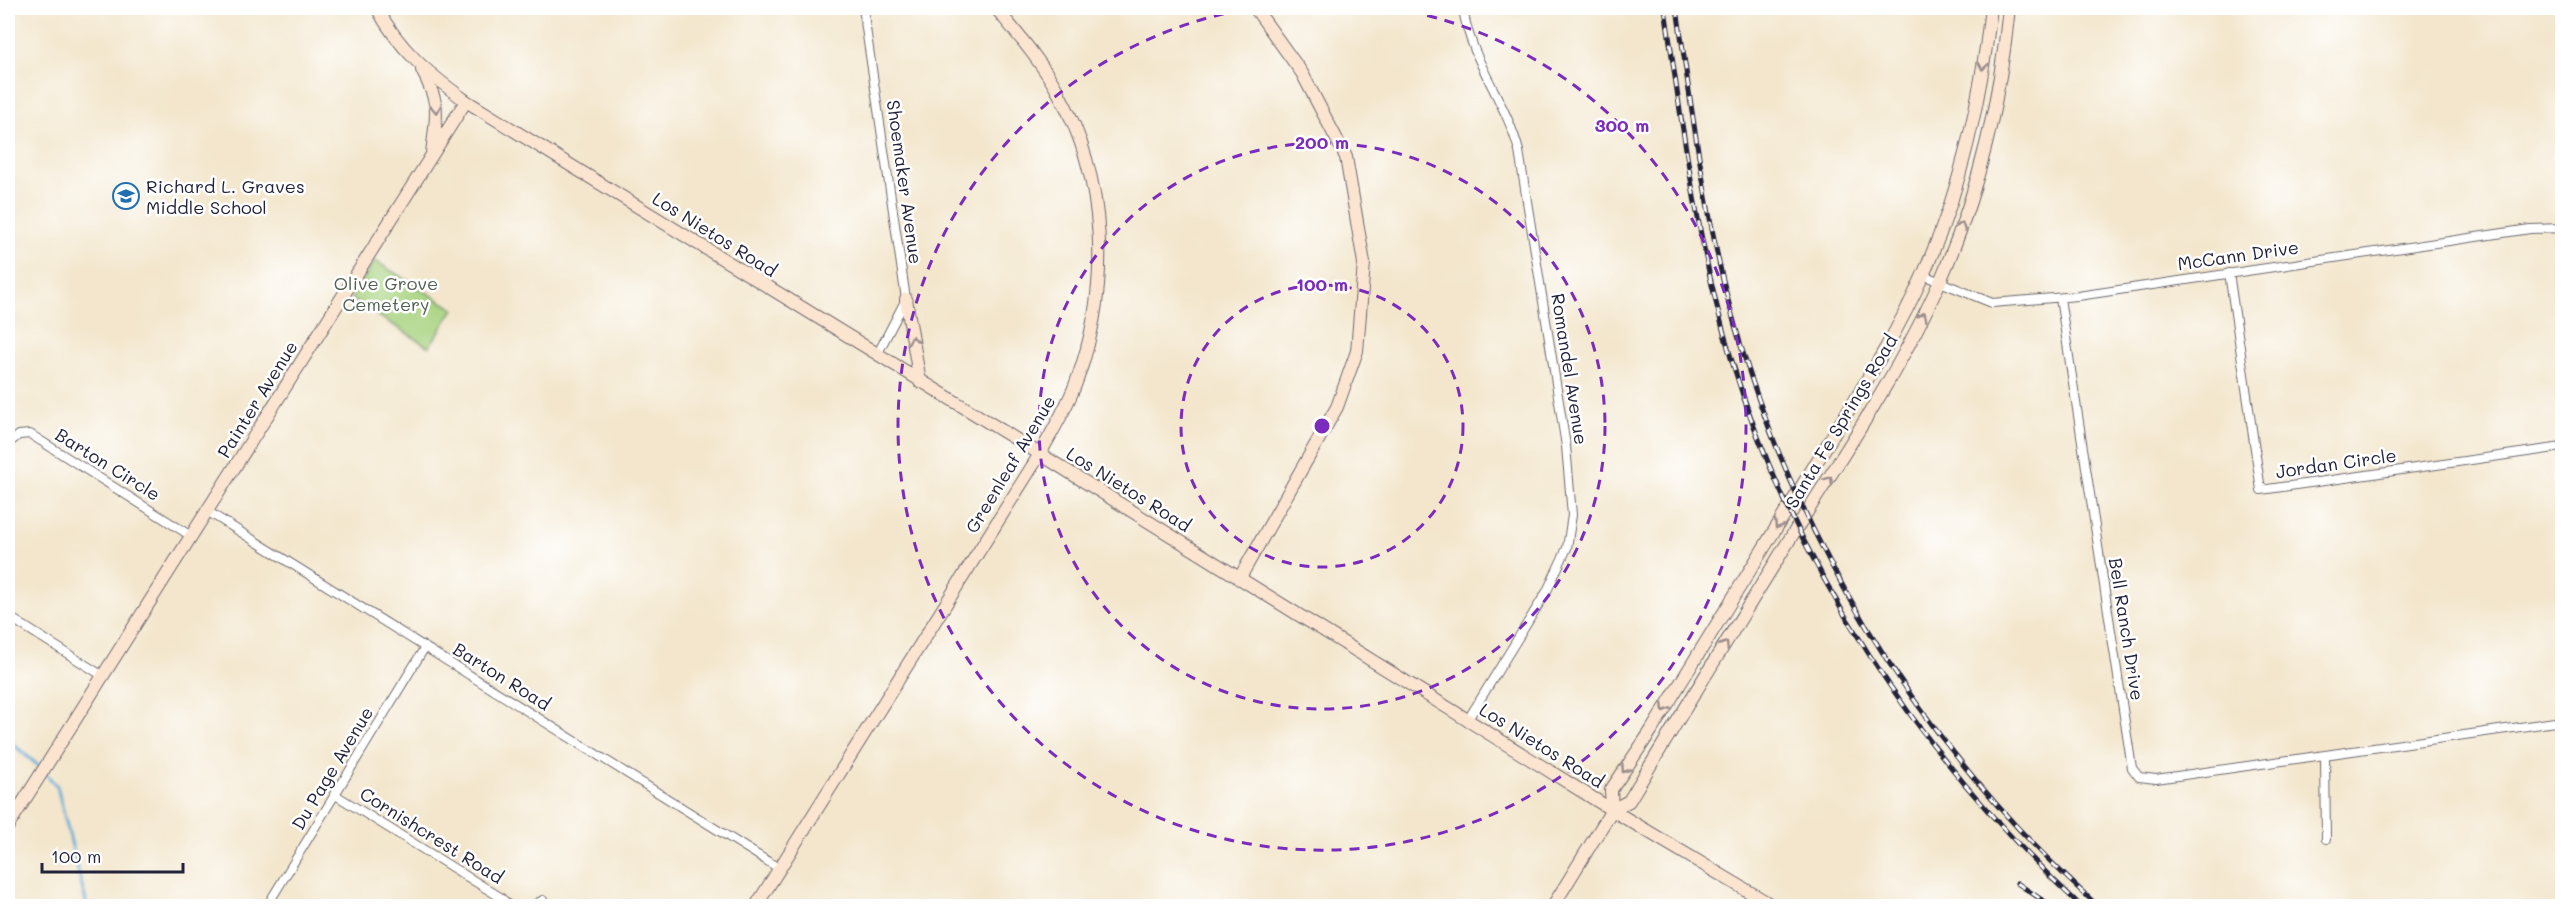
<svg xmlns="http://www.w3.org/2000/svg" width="2570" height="914" font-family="Mali,sans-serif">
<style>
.green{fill:#a7d37f;stroke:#647a5d;stroke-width:1.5}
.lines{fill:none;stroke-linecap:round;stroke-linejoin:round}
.stream{stroke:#5ea9d6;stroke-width:3}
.street-casing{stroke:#6b676e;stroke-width:10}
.secondary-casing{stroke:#6b676e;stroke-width:14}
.street{stroke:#fff;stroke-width:8}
.secondary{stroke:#fce5d0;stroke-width:12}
.rail-casing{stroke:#22223b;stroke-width:5}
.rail{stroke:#fff;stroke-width:3;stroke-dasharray:9;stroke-linecap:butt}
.oneway{stroke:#9a8d8d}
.ring{fill:none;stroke:#7b2cbf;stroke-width:3;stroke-dasharray:10 8}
.labels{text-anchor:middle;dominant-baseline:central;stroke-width:5;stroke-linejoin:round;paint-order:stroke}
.street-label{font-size:18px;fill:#22223b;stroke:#fff}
.poi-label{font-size:18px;fill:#22223b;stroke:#fff;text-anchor:start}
.park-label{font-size:18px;fill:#516053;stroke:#fff}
.centre{fill:#7b2cbf;stroke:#fff;stroke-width:3}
.ring-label{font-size:18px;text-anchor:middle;font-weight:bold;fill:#7b2cbf;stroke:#fff;stroke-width:5;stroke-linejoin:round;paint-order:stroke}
</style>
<rect width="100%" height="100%" fill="#fff"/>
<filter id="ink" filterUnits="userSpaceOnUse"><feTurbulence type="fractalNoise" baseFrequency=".0167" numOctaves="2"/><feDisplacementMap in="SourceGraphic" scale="12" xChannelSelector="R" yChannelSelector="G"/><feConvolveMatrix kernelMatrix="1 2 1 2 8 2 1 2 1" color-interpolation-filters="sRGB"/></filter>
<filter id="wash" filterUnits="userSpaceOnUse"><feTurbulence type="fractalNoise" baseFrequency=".008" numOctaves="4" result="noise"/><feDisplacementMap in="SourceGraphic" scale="24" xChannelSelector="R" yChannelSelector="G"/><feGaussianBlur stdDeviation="1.35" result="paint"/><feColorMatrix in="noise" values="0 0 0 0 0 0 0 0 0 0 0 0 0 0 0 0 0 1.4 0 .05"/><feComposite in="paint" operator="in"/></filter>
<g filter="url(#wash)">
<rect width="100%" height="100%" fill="#f3e6cc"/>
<path class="green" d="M375 261 454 309 429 347 351 299Z"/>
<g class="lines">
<path class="stream" d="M8 740 41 768
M45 773 57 786 87 906"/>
</g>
</g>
<g filter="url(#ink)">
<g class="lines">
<defs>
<path id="street" d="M863 8 906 299 877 355
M1463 8C1470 60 1506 101 1519 151L1566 446 1572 515 1567 548 1547 591 1467 721
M2229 273 2261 490 2562 447
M1923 275 1992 303 2078 296 2530 229 2562 228
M2060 298 2132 768 2139 777 2156 779 2562 721
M8 444 19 435 30 434 191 536
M207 511 780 869
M8 616 103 676
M2325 756 2326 839
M334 794 500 897 510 906
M267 906 425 647
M532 906 543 900"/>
<path id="secondary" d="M377 8C400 51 428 73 466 101L1040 454 1612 810 1773 906
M422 70C442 108 436 114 432 154
M906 299 920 382
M1239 579 1337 407 1357 351 1364 263 1346 157 1302 73 1255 8
M1612 810 1611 790 1651 731C1705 644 1759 556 1813 468 1851 405 1893 343 1923 275 1961 191 1981 98 1991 8
M8 826 466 101
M756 906 1040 454C1053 430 1068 406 1077 380 1111 287 1107 179 1058 92 1041 61 1018 35 996 8
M1553 906 1612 810 1629 801C1681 714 1735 628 1788 542 1842 456 1900 372 1941 279 1978 194 2000 100 2009 8"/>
</defs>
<use href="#street" class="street-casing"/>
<use href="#secondary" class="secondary-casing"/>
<use href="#street" class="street"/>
<use href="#secondary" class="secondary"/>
<defs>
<path id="rail" d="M1665 8C1682 125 1697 243 1731 358 1794 568 1921 758 2081 906
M1677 8C1690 98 1702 190 1723 280 1781 519 1914 743 2098 906
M2017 883 2051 906"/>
</defs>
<use href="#rail" class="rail-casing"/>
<use href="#rail" class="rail"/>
</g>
<defs><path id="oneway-chevron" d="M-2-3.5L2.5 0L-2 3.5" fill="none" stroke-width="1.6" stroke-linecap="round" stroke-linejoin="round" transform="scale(1.5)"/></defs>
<g class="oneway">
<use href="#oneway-chevron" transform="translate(1983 66) rotate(99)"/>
<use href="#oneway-chevron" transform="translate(436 109) rotate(87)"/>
<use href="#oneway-chevron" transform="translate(1961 226) rotate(-71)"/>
<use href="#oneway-chevron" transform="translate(1923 316) rotate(-64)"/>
<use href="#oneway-chevron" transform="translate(913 340) rotate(-100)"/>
<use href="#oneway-chevron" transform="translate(1829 480) rotate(-58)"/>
<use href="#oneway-chevron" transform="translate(1778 525) rotate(122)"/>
<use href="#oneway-chevron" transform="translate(1725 645) rotate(-58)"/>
<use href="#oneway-chevron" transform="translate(1665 708) rotate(122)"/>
<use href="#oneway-chevron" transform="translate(1625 769) rotate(124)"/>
</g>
</g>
<g class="ring">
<circle cx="1322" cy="426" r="141"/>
<circle cx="1322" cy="426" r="283"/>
<path d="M1392 8A424 424 0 1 1 1252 8"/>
</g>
<defs>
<symbol id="school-ring" viewBox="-11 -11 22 22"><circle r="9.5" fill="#fff" stroke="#1f6fb2" stroke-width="1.5"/><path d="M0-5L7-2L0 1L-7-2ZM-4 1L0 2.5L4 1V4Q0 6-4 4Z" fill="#1f6fb2"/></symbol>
</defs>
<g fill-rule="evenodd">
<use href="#school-ring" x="111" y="181" width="30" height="30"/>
</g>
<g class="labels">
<g class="street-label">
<text transform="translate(905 182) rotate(82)">Shoemaker Avenue</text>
<text transform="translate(715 234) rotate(32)">Los Nietos Road</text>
<text transform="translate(2238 255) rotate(-8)">McCann Drive</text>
<text transform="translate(1570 369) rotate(81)">Romandel Avenue</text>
<text transform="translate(257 399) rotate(-58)">Painter Avenue</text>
<text transform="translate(1841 421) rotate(-59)">Santa Fe Springs Road</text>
<text transform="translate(2336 463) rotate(-8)">Jordan Circle</text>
<text transform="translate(108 464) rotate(32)">Barton Circle</text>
<text transform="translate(1010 464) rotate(-59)">Greenleaf Avenue</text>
<text transform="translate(1129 489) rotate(32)">Los Nietos Road</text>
<text transform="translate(2127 629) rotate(81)">Bell Ranch Drive</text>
<text transform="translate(502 676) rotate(32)">Barton Road</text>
<text transform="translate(1542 745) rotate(32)">Los Nietos Road</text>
<text transform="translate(332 768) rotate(-59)">Du Page Avenue</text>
<text transform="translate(432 835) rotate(32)">Cornishcrest Road</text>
</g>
<g class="poi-label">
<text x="146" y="186">Richard L. Graves<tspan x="146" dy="21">Middle School</tspan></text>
</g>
<g class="park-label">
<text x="386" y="283">Olive Grove<tspan x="386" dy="21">Cemetery</tspan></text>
</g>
</g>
<circle cx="1322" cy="426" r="9" class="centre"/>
<g class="ring-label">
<text x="1622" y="132">300 m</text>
<text x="1322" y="149">200 m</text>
<text x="1322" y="291">100 m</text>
</g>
<rect width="2570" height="914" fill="none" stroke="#fff" stroke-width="30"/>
<path d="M42 863v9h141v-9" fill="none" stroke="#22223b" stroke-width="3"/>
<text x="51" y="863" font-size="18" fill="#22223b" stroke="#ffffff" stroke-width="4.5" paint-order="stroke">100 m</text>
</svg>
